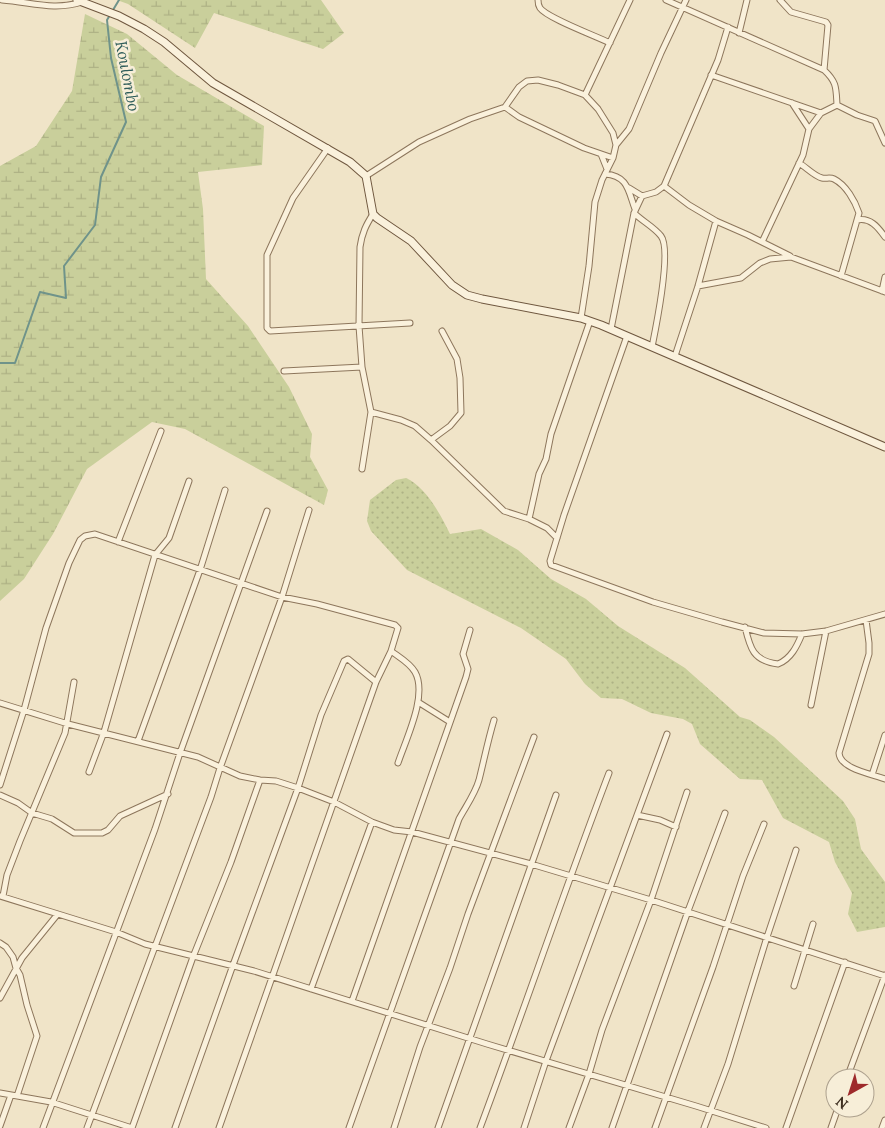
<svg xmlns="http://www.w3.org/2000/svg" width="885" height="1128" font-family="Lora,serif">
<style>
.grass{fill:url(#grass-dots)}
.wetland{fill:url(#wetland-marsh)}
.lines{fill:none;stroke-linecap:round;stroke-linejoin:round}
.stream{stroke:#6f938a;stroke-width:2}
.street-casing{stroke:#8d765c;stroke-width:7}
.secondary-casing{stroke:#6f573f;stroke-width:9}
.street{stroke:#faf1dc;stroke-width:5}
.secondary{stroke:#faf1dc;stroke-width:7}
.labels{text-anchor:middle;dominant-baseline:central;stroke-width:5;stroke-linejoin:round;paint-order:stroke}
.water-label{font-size:16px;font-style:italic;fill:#2f5d5a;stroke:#f7eed8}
</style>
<defs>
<pattern id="grass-dots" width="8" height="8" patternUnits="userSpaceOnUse" patternTransform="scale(1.25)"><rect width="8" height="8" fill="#c9cf9b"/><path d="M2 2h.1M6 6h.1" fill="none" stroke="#aeb285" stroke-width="1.8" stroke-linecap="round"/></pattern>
<pattern id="wetland-marsh" width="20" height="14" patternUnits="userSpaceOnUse" patternTransform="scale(1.25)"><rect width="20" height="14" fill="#c9cf9b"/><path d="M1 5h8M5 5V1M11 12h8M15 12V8" fill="none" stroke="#aeb285"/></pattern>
</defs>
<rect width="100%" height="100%" fill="#f0e4c8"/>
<path class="grass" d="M406 478C425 486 441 515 450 534L481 529 518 550 551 579 586 599 618 626 685 668 740 717 750 720 774 737 843 801 855 819 861 849 885 882V927L857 932 848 914 852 893 835 862 829 842 783 818 762 780 740 779 700 744 692 724 683 719 651 713 622 699 601 698 585 684 566 659 521 628 407 570 371 531 367 521 370 500 396 480Z"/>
<path class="wetland" d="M117 0H321L344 33 323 49 214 13 195 48 128 4Z
M85 14 127 34 177 75 264 126 262 165 198 172 203 209 206 279 248 326 289 387 312 434 310 457 328 490 324 505 185 429 152 422 87 469 53 534 24 579 0 601V166L36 146 72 91Z"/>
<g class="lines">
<path class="stream" d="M0 363H15L40 292 66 298 64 266 95 225 101 177 126 122 111 58 107 20 119 0"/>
<defs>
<path id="street" d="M2 0C31 2 54 11 82 2
M538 0C538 3 538 5 540 8 547 18 596 36 610 43
M666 0 824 70 828 25 826 22 791 12 780 0
M739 33 747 0
M824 70C837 82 836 88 837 105
M711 75 821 113
M585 95 630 0
M792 103 809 129
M505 107 519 117 584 148 613 158
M616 145 629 129 661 53 686 0
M328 148 293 198 267 255V328L270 331 410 323
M601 154 607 169
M799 163C806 167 814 176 822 178 826 179 830 177 834 179 846 185 855 201 859 213L841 276
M605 174C628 176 628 190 635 209
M366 176 419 142 470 119 505 107 519 87 527 81 538 80 558 85 585 95 598 109 613 133 616 145 613 158 602 180 595 202 589 266 581 318
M664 186 718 60 728 27
M629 188 642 196 656 192 664 186 689 205 716 221 748 235 790 256
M634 213C642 221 654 227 661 236 672 250 656 327 652 347
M857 220C870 217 878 227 885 237
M762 242 803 155 809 129 821 113 837 105 857 115 875 121 885 143
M698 286 741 278 760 263 770 259 791 257 885 292
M882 291 885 277
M611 329 634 213 642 196
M627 336 564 515 550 561 551 565 653 602 722 622 764 633 802 634 826 631 885 614
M675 356 698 286 716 221
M284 371 362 367
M371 412 401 420 415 426 431 440 504 511 529 519 539 474 546 459 551 434 590 321
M431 440 450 426 461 413 460 378 457 359 442 331
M362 469 371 412 362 367 359 326 360 247C362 233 366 225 373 214
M529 519 547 528 557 538
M118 542 161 431
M866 620 869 643V654L839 753C840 769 872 774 885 779
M745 627C750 648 753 661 778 664 791 659 797 646 802 634
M391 651C399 657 410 663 415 672 428 695 406 739 398 763
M418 702 450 722
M0 703 68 724 198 757 240 776 260 780 276 781 298 788 334 802 372 822 394 830 412 832 531 864 651 900 885 976
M811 705 826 631
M138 741 200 570 225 490
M89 772 104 732 155 555 169 538 189 481
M872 775 885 735
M0 785 24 710 46 628 69 563 80 540 85 536 95 534 282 597 317 604 395 625 398 628 391 651 376 682 219 1128
M0 795 18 803 32 813 52 819 74 833H102L108 830 120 816 168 794
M637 815 660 820 676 827
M0 896 116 932 145 944 254 971 487 1044 696 1106 766 1128
M3 896 7 875 20 841 65 733 74 682
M0 943 6 947 13 957 16 968 20 975 27 1005 37 1036 17 1096
M794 986 813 924
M311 989 372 822
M0 998 22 958 57 915
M352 1001 466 677 468 669 463 654 470 630
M847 1078 885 975
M0 1093 51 1102 132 1128
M0 1126 11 1095
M43 1128 155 829 180 753 267 511
M87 1128 211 797 220 768 282 597 309 510
M132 1128 193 957 231 862 260 780
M175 1128 233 965 298 788 321 715 344 661 348 659 376 682
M349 1128 459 819C466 806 475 794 479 780 484 760 488 740 494 720
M394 1128 420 1047 450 968 468 914 534 737
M438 1128 556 795
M480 1128C524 1010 564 891 609 773
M524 1128 546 1061 667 734
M569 1128 589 1074 602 1030 651 900 687 792
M612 1128 688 911 725 813
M655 1128 713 967 743 876 764 824
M704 1128 728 1064 767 937 796 850
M786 1128 845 962
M831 1128 838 1108
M882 1128 885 1120"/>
<path id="secondary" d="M77 0 119 16 144 29 164 42 213 83 350 162 366 176 373 214 377 218 411 241 452 285 467 295 482 299 581 318 601 325 885 447"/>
</defs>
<use href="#street" class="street-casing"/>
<use href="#secondary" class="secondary-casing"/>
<use href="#street" class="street"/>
<use href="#secondary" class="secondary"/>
</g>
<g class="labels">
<g class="water-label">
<text transform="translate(128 76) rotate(79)">Koulombo</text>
</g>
</g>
<g transform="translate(850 1093) rotate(219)"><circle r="24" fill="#f7eed8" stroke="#ada18e"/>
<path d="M0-4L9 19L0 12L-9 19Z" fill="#9e2a2b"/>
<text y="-8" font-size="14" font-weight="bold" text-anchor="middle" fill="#3d2e20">N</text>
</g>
</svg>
